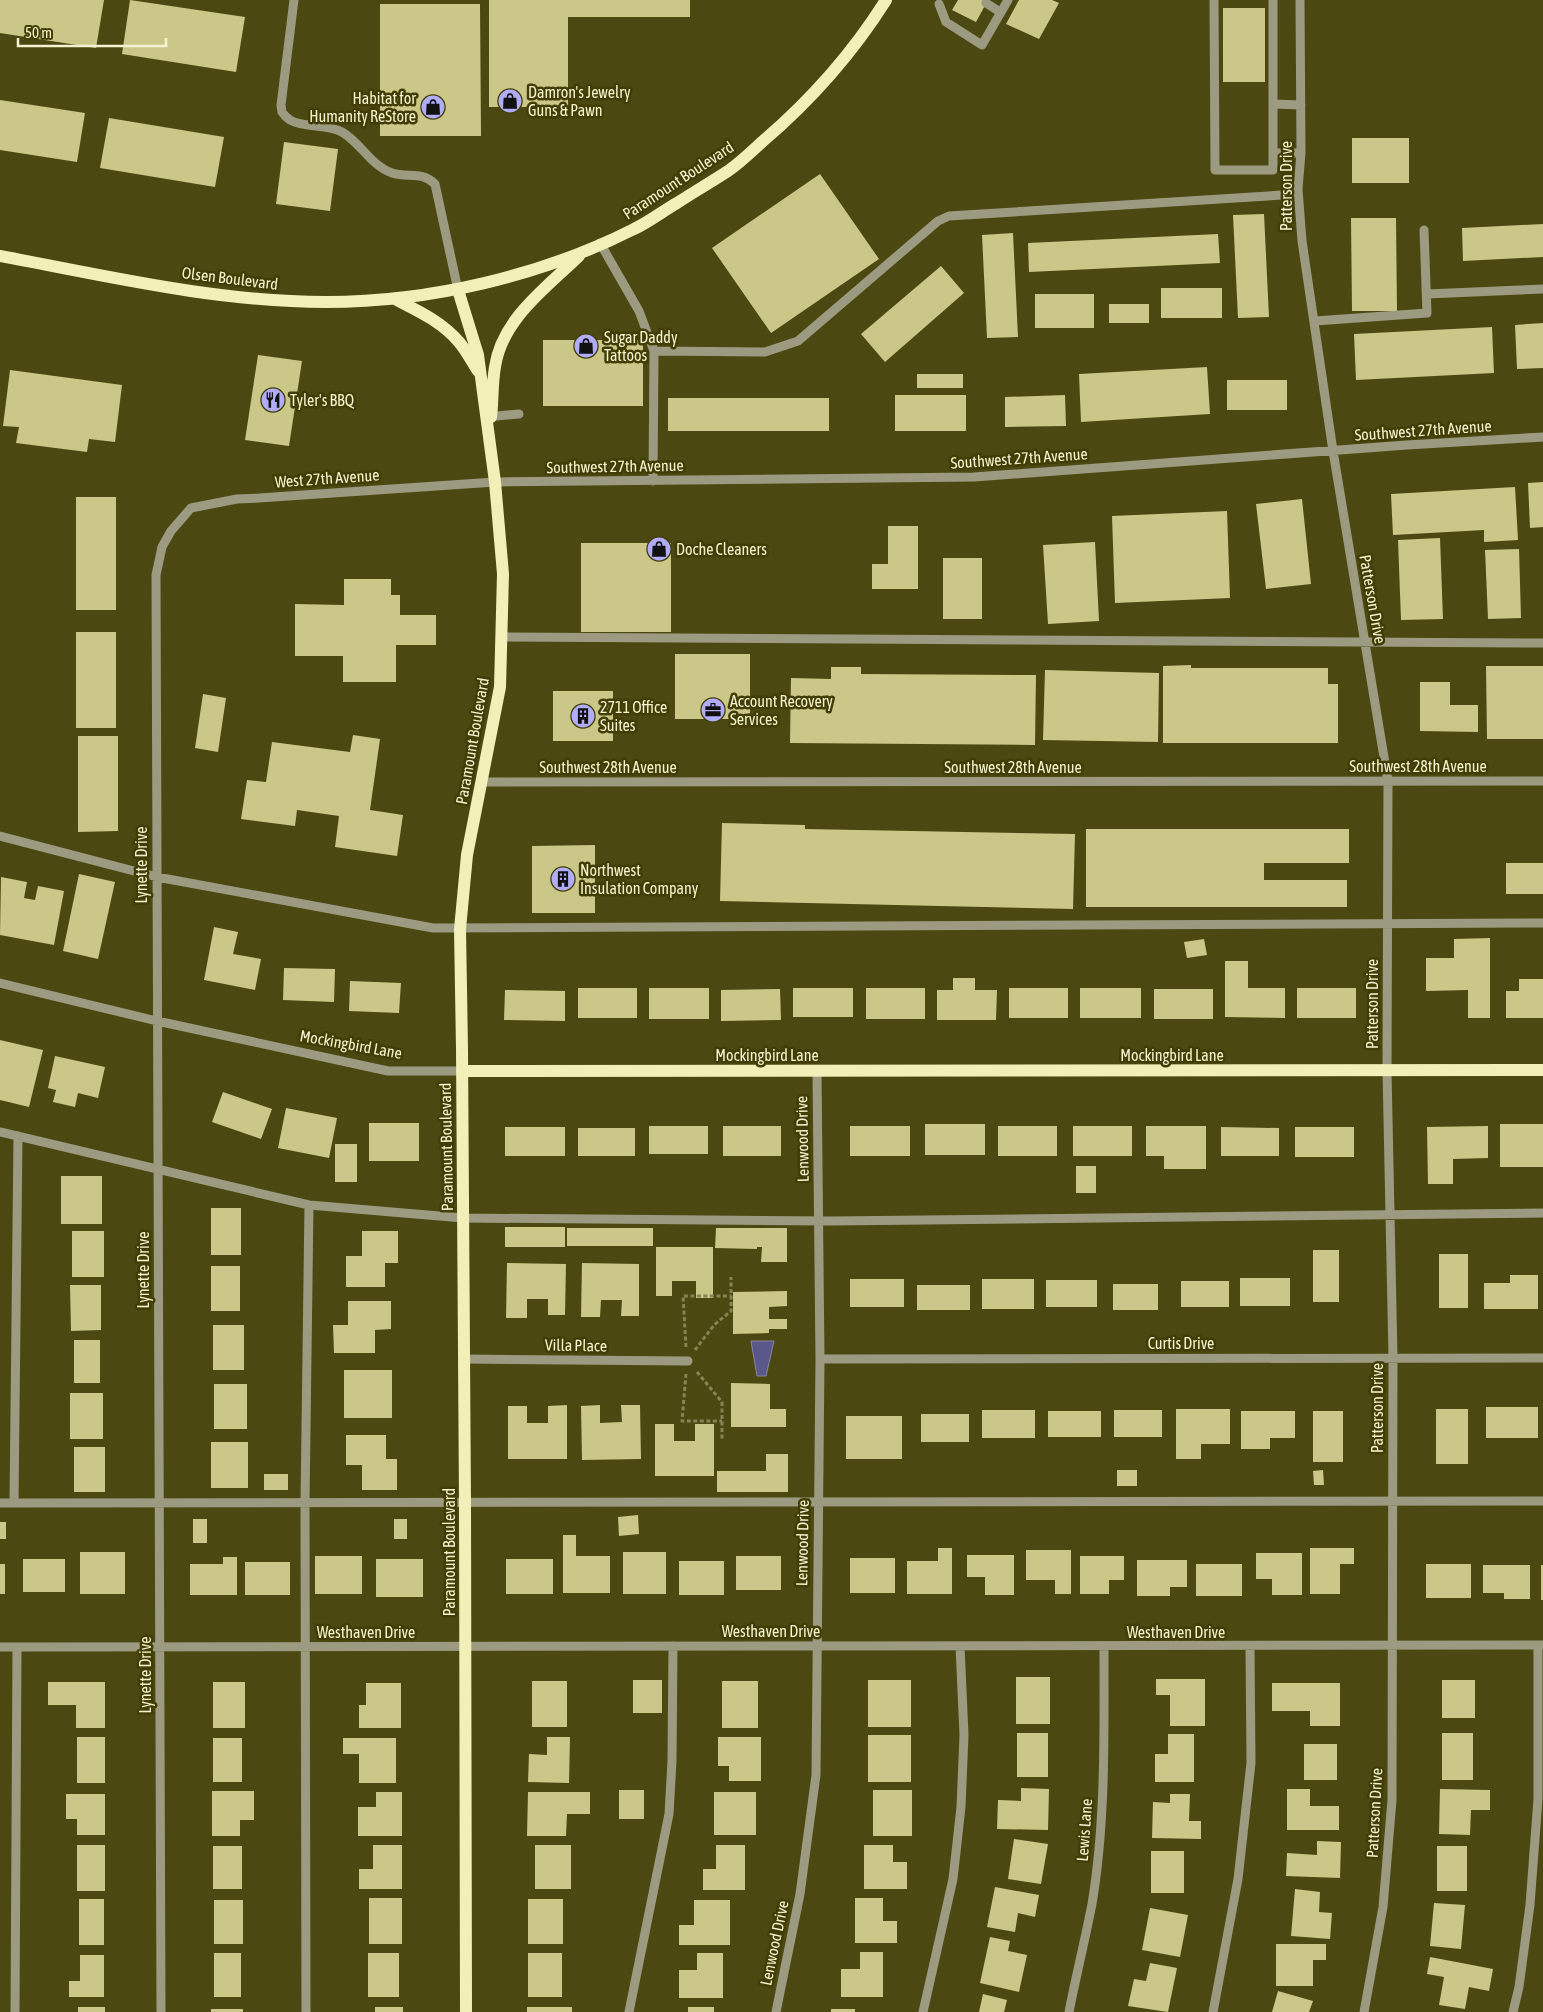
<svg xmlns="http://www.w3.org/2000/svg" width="1543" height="2012" font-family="'Asap Condensed',sans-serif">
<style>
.water{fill:#5a578b;stroke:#8886a0}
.building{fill:#cbc788}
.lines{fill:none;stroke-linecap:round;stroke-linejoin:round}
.path{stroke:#878354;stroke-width:3;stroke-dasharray:4 2.5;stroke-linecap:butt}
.minor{stroke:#9c9b81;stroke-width:9}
.major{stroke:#f2efb9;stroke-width:12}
.labels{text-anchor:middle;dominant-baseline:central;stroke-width:5;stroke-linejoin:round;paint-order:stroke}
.poi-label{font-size:16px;fill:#f4f2d0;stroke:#413d04;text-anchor:start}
.street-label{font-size:16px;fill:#f4f2d0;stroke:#413d04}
</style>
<rect width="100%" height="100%" fill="#4c4812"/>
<path class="water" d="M751 1341H774L766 1376H757Z"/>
<path class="building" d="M0 0H104L96 48 0 33Z
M130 0 245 17 236 72 122 54Z
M489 0H690V17H568V107H489Z
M958 0H988L976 22 952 10Z
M1019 0H1052L1059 3 1039 39 1006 24Z
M380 4H480L481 136H380Z
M1223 8H1265V82H1223Z
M0 100 85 113 77 162 0 150Z
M109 118 224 137 215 187 100 168Z
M1352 138H1409V183H1352Z
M284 142 338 149 330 211 276 204Z
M820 174 879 259 771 333 712 248Z
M1264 214 1269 317 1238 318 1233 215Z
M1351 218H1396L1397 311H1352Z
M1543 224V257L1463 261 1462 228Z
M1013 233 1018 337 987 338 982 235Z
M1218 234 1220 263 1029 272 1028 243Z
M941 266 964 293 885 362 861 334Z
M1161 288H1222V318H1161Z
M1035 294H1094V328H1035Z
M1109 304H1149V323H1109Z
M1543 323V368L1517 369 1515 325Z
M1492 327 1494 373 1356 380 1354 334Z
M543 340H643V406H543Z
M258 355 302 361 289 446 245 440Z
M1207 367 1210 414 1081 422 1079 374Z
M10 370 122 385 115 442 89 439 87 452 16 443 19 427 3 426Z
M917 374H963V388H917Z
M1227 380H1287V410H1227Z
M895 395H966V431H895Z
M1065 395 1066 426 1005 427V397Z
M668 398H829V431H668Z
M1543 482V527L1530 528 1528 483Z
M1515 487 1518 540 1484 542V530L1393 535 1391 494Z
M76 497H116V610H76Z
M1302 499 1311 584 1266 589 1256 504Z
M1227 511 1230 598 1115 603 1112 516Z
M888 526H918V589H872V564H888Z
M1440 538 1443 619 1401 620 1398 540Z
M1095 542 1099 621 1048 624 1043 545Z
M581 543H671V632H581Z
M1519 549 1521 618 1488 619 1485 550Z
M943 558H982V619H943Z
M344 579H391V595H400V615H436V645H396V682H343V656H295V604L344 605Z
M76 632H116V728H76Z
M675 654H750V719H675Z
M1191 665V668H1328V684H1338V743H1163V666Z
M1486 666H1543V739H1487Z
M831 667H861V674L1036 675 1035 745 790 743 791 678 831 679Z
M1045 670 1159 673 1158 742 1043 740Z
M1420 682H1450V705H1478V732L1420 731Z
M553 691H613V741H553Z
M203 694 226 698 218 752 195 748Z
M353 735 380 739 370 810 403 815 397 856 335 847 339 816 297 810 295 826 241 819 247 780 266 782 272 742 350 752Z
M78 736H118V831L78 832Z
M722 823 805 825V829L1075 834 1073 909 720 901Z
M1086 829H1349V863H1264V880H1347V907H1086Z
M595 845V913H532V846Z
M1506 863H1543V894H1506Z
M79 874 115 882 98 959 63 951Z
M1 877 27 882 24 898 35 900 38 886 64 891 54 945 0 935Z
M214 927 238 932 233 954 261 959 255 990 204 980Z
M1490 938V1018H1468V990L1426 991V958H1454V939Z
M1204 939 1207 955 1187 958 1184 942Z
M1225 961H1248V988H1285V1018L1225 1017Z
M284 968 335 969 334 1002 283 1000Z
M953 978H975V990H997L996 1020H937V990H953Z
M1519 979H1543V1018H1506V991H1519Z
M350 981 401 983 399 1013 349 1011Z
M578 988H637V1018H578Z
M649 988H709V1019H649Z
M793 988H853V1017H793Z
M866 988H925V1019H866Z
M1009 988H1068V1018H1009Z
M1080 988H1141V1018H1080Z
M1297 988H1356V1018H1297Z
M780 989 781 1020 721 1021V990Z
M1154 989H1213V1019H1154Z
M505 990 565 991V1021L504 1020Z
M0 1040 43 1050 29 1107 0 1100Z
M55 1056 105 1067 98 1098 78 1093 75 1107 53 1102 56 1090 48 1088Z
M223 1092 272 1109 261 1139 212 1122Z
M286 1108 337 1118 329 1158 278 1148Z
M369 1123H419V1161H369Z
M925 1124H985V1155H925Z
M1500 1124H1543V1167H1500Z
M649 1126H708V1154H649Z
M723 1126H781V1156H723Z
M850 1126H910V1156H850Z
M998 1126H1057V1156H998Z
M1073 1126H1132V1156H1073Z
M1146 1126H1206V1169H1164V1156H1146Z
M1488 1126V1158L1453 1159V1184H1428L1427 1127Z
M505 1127H565V1156H505Z
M1221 1127 1279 1128V1156H1221Z
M1295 1127H1354V1157H1295Z
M578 1128H635V1156H578Z
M335 1144H357V1182H335Z
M1076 1166H1096V1193H1076Z
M61 1176H102V1224H61Z
M211 1208H241V1255H211Z
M505 1227H565V1247H505Z
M567 1228H653V1246H567Z
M716 1228H787V1262H761L762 1247H757V1249L715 1248Z
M72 1231H104V1277H72Z
M362 1231H398V1263H385V1287H346V1256H362Z
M656 1247H713V1298H696V1281H672V1296H656Z
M1313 1250H1339V1302H1313Z
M1439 1254H1468V1308H1439Z
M507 1263 566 1264 565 1315H548V1299H527V1318H506Z
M582 1263 639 1264V1316H621L622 1300H601L600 1317H581Z
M211 1266H240V1311H211Z
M1510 1275H1538V1309H1484V1283H1510Z
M1240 1278H1290V1306H1240Z
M850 1279H904V1307H850Z
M982 1279H1034V1309H982Z
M1046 1280H1097V1307H1046Z
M1181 1281H1229V1307H1181Z
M1113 1284H1158V1310H1113Z
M70 1285H101V1330L71 1331Z
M917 1285H970V1310H917Z
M787 1291V1306L769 1307V1319H787V1329H769V1333L733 1334V1292Z
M348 1301H391V1329L375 1330V1353H334L333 1325H348Z
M213 1325H244V1370H213Z
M74 1340H100V1383H74Z
M344 1370H392V1418H344Z
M731 1383 770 1384V1409H786V1427H731Z
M214 1384H247V1429H214Z
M70 1393H103V1439H70Z
M567 1405V1459H508V1406H527V1423H548V1406Z
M600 1405V1423L622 1422 621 1405H640L641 1459 582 1460 581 1406Z
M1486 1407H1538V1438H1486Z
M1176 1409H1230V1444H1201V1459H1176Z
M1436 1409H1468V1464H1436Z
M982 1410H1035V1438H982Z
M1114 1410H1162V1437H1114Z
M1048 1411H1101V1437H1048Z
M1241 1411H1295V1438H1270V1449H1241Z
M1313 1411H1343V1462H1313Z
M921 1414H969V1442H921Z
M846 1416H902V1459H846Z
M655 1424H674V1441H695V1424H714V1476H655Z
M346 1435H386V1459H397V1490H362V1465H346Z
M211 1442H248V1488H211Z
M74 1447H105V1492H74Z
M766 1454H788V1492H717V1471H766Z
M1117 1470H1137V1486H1117Z
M1323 1470 1324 1485H1314L1313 1471Z
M264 1474H288V1490H264Z
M638 1515 639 1534 619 1536 618 1517Z
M193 1519H207V1543H193Z
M394 1519H407V1539H394Z
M0 1522H6V1539H0Z
M563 1535H576V1556H610V1593H563Z
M938 1548H952V1594H907V1561H938Z
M1310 1548H1354V1564H1340V1594H1310Z
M1026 1550H1071V1594H1055V1580H1026Z
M80 1552H125V1594H80Z
M623 1552H666V1594H623Z
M1256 1553H1302V1595H1272V1579H1256Z
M967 1555H1014V1595H985V1577H967Z
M315 1556H362V1594H315Z
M736 1556H781V1590H736Z
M1080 1556H1124V1580H1109V1594H1080Z
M223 1557H237V1595H190V1564H223Z
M850 1558H895V1593H850Z
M23 1559H65V1592H23Z
M376 1559H423V1597H376Z
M506 1559H553V1594H506Z
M1137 1560H1187V1587H1170V1596H1137Z
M679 1561H724V1595H679Z
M245 1562H290V1595H245Z
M0 1564H5V1594H0Z
M1196 1564H1242V1596H1196Z
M1426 1564H1471V1598H1426Z
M1483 1565H1530V1599H1504V1593H1483Z
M1541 1565H1543V1600H1541Z
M1016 1677H1050V1724H1016Z
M1156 1679H1205V1726H1170V1695H1156Z
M633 1680H662V1713H633Z
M868 1680H911V1727H868Z
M1442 1680H1475V1718H1442Z
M532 1681H567V1727H532Z
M722 1681H758V1728H722Z
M48 1682H105V1728H76V1705H48Z
M213 1682H245V1728H213Z
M366 1683H401V1728H359V1705H366Z
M1272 1683H1340V1726H1310V1711H1272Z
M1017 1733H1048V1777H1017Z
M1442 1733H1473V1780H1442Z
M1168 1734H1194V1782H1155V1754H1168Z
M868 1735H911V1782H868Z
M77 1737H105V1783H77Z
M547 1737H570L569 1783 528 1782 529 1754 547 1755Z
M718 1737H761V1781H729V1766H718Z
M213 1738H242V1782H213Z
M343 1738H396V1783H359V1754H343Z
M1304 1744H1337V1780H1304Z
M1021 1788 1049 1789 1048 1830 997 1829 998 1800 1021 1801Z
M1287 1789H1310V1806H1339V1830H1287Z
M1440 1789 1490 1790V1810H1471L1470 1835 1439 1834Z
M619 1790H644V1819H619Z
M873 1790H912V1836H873Z
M212 1791H254V1820H240V1836H212Z
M376 1792H402V1836H358V1807H376Z
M528 1792H590V1814H567L566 1836H527Z
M714 1792H756V1835H714Z
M66 1794H105V1835H77V1819H66Z
M1170 1794H1190L1189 1821H1201V1839L1152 1838 1153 1802 1170 1803Z
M1014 1839 1048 1844 1041 1884 1008 1879Z
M1317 1841 1341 1842 1340 1878 1286 1876 1287 1853 1317 1855Z
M77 1845H105V1891H77Z
M373 1845H402V1889H359V1869H373Z
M535 1845H571V1889H535Z
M716 1845H745V1890H703V1869H716Z
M864 1845H893V1862H907V1889H864Z
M213 1846H242V1889H213Z
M1437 1846H1467V1891H1437Z
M1151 1851H1184V1893H1151Z
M995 1887 1039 1895 1035 1917 1018 1913 1015 1932 987 1927Z
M1295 1889 1320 1892 1319 1912 1332 1913 1330 1939 1291 1936Z
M369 1898H402V1944H369Z
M855 1898H883V1921H897V1943H855Z
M79 1899H104V1945H79Z
M528 1899H563V1944H528Z
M214 1900H243V1944H214Z
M694 1900H730V1945H679V1925H694Z
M1434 1903 1465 1905 1461 1949 1430 1946Z
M1150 1908 1188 1915 1180 1957 1142 1950Z
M990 1937 1010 1941 1008 1951 1027 1955 1019 1992 980 1983Z
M1276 1944H1326V1960H1313V1986H1276Z
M860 1952H883V1997H841V1969H860Z
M214 1953H241V1997H214Z
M368 1953H399V1997H368Z
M528 1953H562V1997H528Z
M697 1953H723V1998H679V1970H697Z
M80 1955H104V1997H69V1981H80Z
M1430 1957 1493 1969 1489 1991 1469 1987 1465 2009 1439 2005 1444 1977 1427 1974Z
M1150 1963 1177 1968 1168 2012 1128 2006 1134 1979 1146 1981Z
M1278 1991 1313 2001 1309 2012H1272Z
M983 1994 1007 2000 1004 2012H979Z
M78 2007H105V2012H78Z
M375 2007H403V2012H375Z
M527 2007H572V2012H527Z
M688 2007H714V2012H688Z
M211 2009H243V2012H211Z
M831 2009H855V2012H831Z"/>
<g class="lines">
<path class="path" d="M686 1347 683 1296H731
M695 1350 714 1325 731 1311V1277
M697 1372 722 1402V1440
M686 1374 682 1421H722"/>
<path class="minor" d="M294 0 281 105 282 112C284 115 287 118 290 120 303 128 328 124 342 132 361 143 371 166 392 173 408 178 422 171 435 184L458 290
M1214 0 1215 170H1273V153H1301
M1300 0 1301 153 1298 189 1302 241 1333 451 1388 781 1387 1071 1393 1358 1392 1800 1383 1907 1364 2012
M986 3 1000 12
M939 4 946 22 982 45 1008 0
M1274 104 1301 105
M1273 153V0
M600 243 639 311 654 351 653 481
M1427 294 1543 289
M1315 321 1427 313 1424 230
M654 351 765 352 798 341 938 221 949 216 1298 194
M486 417 519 414
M501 637 1543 643
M482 782 1543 781
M0 836 157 877 433 928 1543 923
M0 983 157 1021 388 1071H462
M0 1132 309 1205 463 1218 831 1221 1543 1213
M464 1359 688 1361
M820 1359 1543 1358
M0 1503 1543 1501
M14 1503 18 1136
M0 1647 1543 1645
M15 2012 17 1647
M161 2012 156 575 162 547 171 531 191 508 237 499 259 498 495 482 974 477 1407 445 1543 437
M306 2012 305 1504 309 1205
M629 2012 669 1814 672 1761 673 1646
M776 2012 800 1894 816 1775 820 1359 817 1072
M923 2012 953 1879 961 1807 964 1735 960 1646
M1069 2012C1076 1976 1085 1940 1092 1904 1106 1820 1104 1732 1104 1647
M1213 2012 1238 1879 1251 1763 1250 1646
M1513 2012 1519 1987 1530 1905 1538 1799V1645"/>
<path class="major" d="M0 256C107 276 216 302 326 302 430 302 541 276 634 229 649 222 663 211 677 203 694 192 711 182 728 171 740 163 751 152 762 142 810 101 852 54 886 0
M458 290 478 355 495 482 503 574 500 687 467 855 460 929 462 1049 465 1503 466 2012
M395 299C418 311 441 321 459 342 466 350 472 362 478 371
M491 417C493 401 492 384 495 367 502 319 546 288 579 256
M462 1071 1543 1070"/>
</g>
<defs>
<symbol id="shop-disc" viewBox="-11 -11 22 22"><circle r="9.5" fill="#b1adfa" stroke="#413d04"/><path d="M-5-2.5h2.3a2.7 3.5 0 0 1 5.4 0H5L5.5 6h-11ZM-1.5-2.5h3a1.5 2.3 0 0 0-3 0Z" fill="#111"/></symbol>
<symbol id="restaurant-disc" viewBox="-11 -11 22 22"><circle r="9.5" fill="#b1adfa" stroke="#413d04"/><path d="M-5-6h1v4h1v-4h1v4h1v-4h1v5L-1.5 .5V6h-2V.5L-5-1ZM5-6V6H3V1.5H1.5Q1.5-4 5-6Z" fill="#111"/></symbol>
<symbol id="office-disc" viewBox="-11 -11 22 22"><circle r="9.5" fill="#b1adfa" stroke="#413d04"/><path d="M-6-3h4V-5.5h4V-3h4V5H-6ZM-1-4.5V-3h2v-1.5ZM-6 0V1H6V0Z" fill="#111"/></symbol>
<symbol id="building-disc" viewBox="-11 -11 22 22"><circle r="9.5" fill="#b1adfa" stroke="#413d04"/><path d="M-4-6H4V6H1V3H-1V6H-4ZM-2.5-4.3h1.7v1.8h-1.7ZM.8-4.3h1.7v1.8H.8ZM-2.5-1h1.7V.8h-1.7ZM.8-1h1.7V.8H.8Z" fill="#111"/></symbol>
</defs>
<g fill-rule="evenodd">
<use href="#shop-disc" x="496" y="87" width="28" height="28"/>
<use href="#shop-disc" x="419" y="93" width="28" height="28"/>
<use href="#shop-disc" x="572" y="332" width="28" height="28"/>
<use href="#restaurant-disc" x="259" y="386" width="28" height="28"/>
<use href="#shop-disc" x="645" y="535" width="28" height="28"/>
<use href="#office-disc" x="699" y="696" width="28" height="28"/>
<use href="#building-disc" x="569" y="702" width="28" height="28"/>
<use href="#building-disc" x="549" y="865" width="28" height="28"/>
</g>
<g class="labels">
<g class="poi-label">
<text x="528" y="92">Damron's Jewelry<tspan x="528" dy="18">Guns &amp; Pawn</tspan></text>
<text x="416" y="98" text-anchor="end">Habitat for<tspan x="416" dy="18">Humanity ReStore</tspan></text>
<text x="604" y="337">Sugar Daddy<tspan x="604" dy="18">Tattoos</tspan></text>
<text x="290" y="400">Tyler's BBQ</text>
<text x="676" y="549">Doche Cleaners</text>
<text x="730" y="701">Account Recovery<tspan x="730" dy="18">Services</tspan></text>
<text x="600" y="707">2711 Office<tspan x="600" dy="18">Suites</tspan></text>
<text x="580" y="870">Northwest<tspan x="580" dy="18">Insulation Company</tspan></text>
</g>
<g class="street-label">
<text transform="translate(678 180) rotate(-33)">Paramount Boulevard</text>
<text transform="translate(1286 186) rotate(-90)">Patterson Drive</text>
<text transform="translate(230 278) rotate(7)">Olsen Boulevard</text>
<text transform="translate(1423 430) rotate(-4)">Southwest 27th Avenue</text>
<text transform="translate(1019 458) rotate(-4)">Southwest 27th Avenue</text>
<text transform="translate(615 466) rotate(-1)">Southwest 27th Avenue</text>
<text transform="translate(327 478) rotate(-4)">West 27th Avenue</text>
<text transform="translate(1373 599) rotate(80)">Patterson Drive</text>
<text transform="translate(472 741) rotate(-80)">Paramount Boulevard</text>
<text x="1418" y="766">Southwest 28th Avenue</text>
<text x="608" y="767">Southwest 28th Avenue</text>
<text x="1013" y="767">Southwest 28th Avenue</text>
<text transform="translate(141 865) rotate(-90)">Lynette Drive</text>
<text transform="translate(1372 1004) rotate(-90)">Patterson Drive</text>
<text transform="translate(351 1044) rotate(10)">Mockingbird Lane</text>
<text x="767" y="1055">Mockingbird Lane</text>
<text x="1172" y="1055">Mockingbird Lane</text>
<text transform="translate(802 1139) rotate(-91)">Lenwood Drive</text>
<text transform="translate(446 1147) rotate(-91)">Paramount Boulevard</text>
<text transform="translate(143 1270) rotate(-90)">Lynette Drive</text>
<text x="1181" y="1343">Curtis Drive</text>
<text transform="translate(576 1345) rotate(1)">Villa Place</text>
<text transform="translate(1377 1408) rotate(-90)">Patterson Drive</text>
<text transform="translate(802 1543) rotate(-89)">Lenwood Drive</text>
<text transform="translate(449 1552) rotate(-90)">Paramount Boulevard</text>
<text x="771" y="1631">Westhaven Drive</text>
<text x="366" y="1632">Westhaven Drive</text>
<text x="1176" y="1632">Westhaven Drive</text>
<text transform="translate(145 1675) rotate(-90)">Lynette Drive</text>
<text transform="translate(1374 1813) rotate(-87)">Patterson Drive</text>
<text transform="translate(1084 1830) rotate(-86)">Lewis Lane</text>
<text transform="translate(774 1943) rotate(-78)">Lenwood Drive</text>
</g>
</g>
<path d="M18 38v8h148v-8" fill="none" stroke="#f4f2d0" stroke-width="2.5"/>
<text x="25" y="38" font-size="15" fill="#f4f2d0" stroke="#413d04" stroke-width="4" paint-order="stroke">50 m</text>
</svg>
